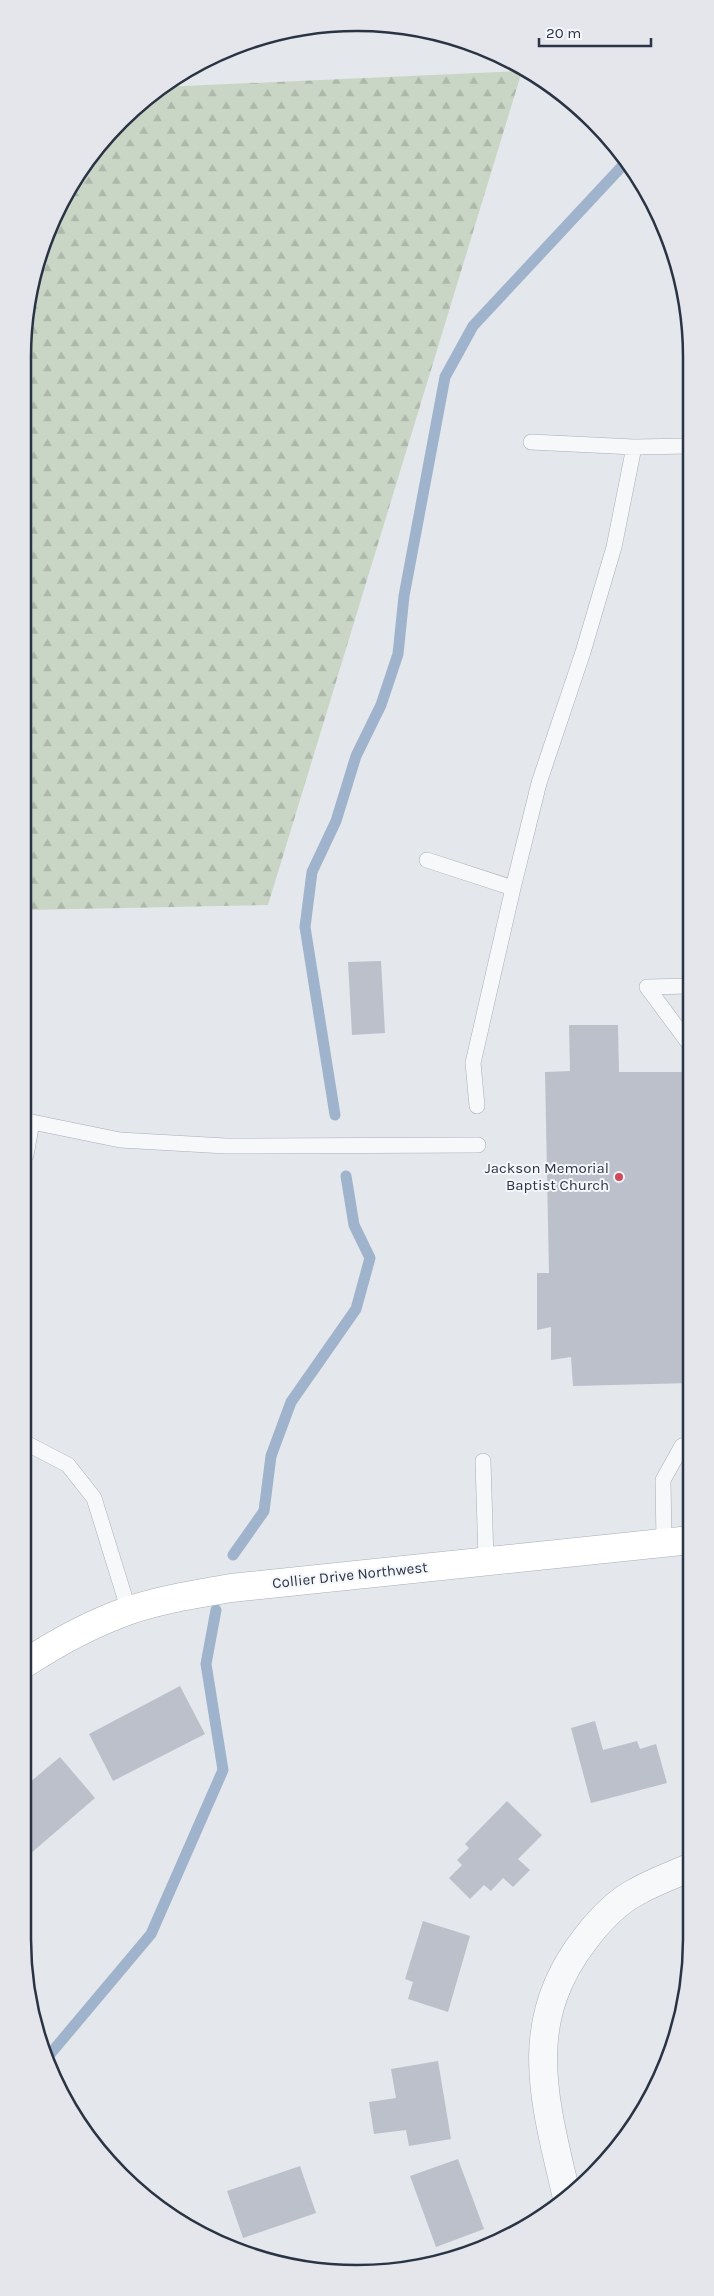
<svg xmlns="http://www.w3.org/2000/svg" width="714" height="2296" font-family="Karla,sans-serif">
<style>
.forest{fill:url(#forest-firs)}
.lines{fill:none;stroke-linecap:round;stroke-linejoin:round}
.stream{stroke:#9fb4cc;stroke-width:11}
.building{fill:#bbc0ca}
.lane-casing{stroke:#a9aeb7;stroke-width:16}
.street-casing{stroke:#a9aeb7;stroke-width:29}
.secondary-casing{stroke:#a9aeb7;stroke-width:29}
.lane{stroke:#f7f8fa;stroke-width:15}
.street{stroke:#f7f8fa;stroke-width:28}
.secondary{stroke:#fff;stroke-width:28}
.poi-dot{fill:#d1495b;stroke:#f4f6f9;stroke-width:2}
.labels{text-anchor:middle;dominant-baseline:central;stroke-width:4;stroke-linejoin:round;paint-order:stroke}
.poi-label{font-size:15px;fill:#2b3445;stroke:#f4f6f9;text-anchor:end}
.street-label{font-size:15px;fill:#2b3445;stroke:#f4f6f9}
.rim{fill:none;stroke:#2b3445;stroke-width:2.5}
</style>
<defs>
<pattern id="forest-firs" width="22" height="20" patternUnits="userSpaceOnUse" patternTransform="scale(1.25)"><rect width="22" height="20" fill="#c9d6c5"/><path d="M5 1l3.5 6h-7zM16 11l3.5 6h-7z" fill="#adb8ab"/></pattern>
</defs>
<rect width="100%" height="100%" fill="#e4e7ec"/>
<path class="forest" d="M522 71 268 905 27 910 29 291 48 229 79 171 121 120 161 87Z"/>
<g class="lines">
<path class="stream" d="M335 1115 305 927 312 872 336 821 356 756 381 705 398 654 404 596 445 377 473 326 626 162
M233 1555 264 1511 271 1456 291 1402 356 1309 370 1258 354 1225 346 1176
M46 2059 151 1934 223 1770 206 1664 216 1610"/>
</g>
<path class="building" d="M381 961 385 1033 352 1035 348 962Z
M569 1025H618L619 1072H682L690 1081 691 1383 573 1386 571 1357 551 1360V1327L537 1330V1273H549L545 1072 570 1071Z
M180 1686 205 1734 113 1781 89 1734Z
M595 1721 603 1750 637 1741 640 1749 656 1744 667 1783 591 1803 571 1728Z
M60 1757 95 1798 23 1860V1788Z
M507 1801 542 1835 518 1859 530 1870 513 1887 503 1878 491 1891 484 1885 470 1899 449 1878 462 1865 457 1860 469 1848 465 1844Z
M423 1921 470 1936 448 2012 408 1999 413 1982 405 1979Z
M438 2061 451 2139 409 2146 406 2130 374 2134 369 2102 396 2098 391 2069Z
M458 2159 484 2229 436 2247 410 2176Z
M300 2166 316 2213 243 2238 227 2191Z
M192 2225 207 2236 206 2237 190 2227Z"/>
<g class="lines">
<defs>
<path id="lane" d="M531 442 634 447 689 446
M427 860 513 888
M647 987 690 1045
M647 987 690 986
M477 1106 473 1063 513 888 539 783 583 652 614 547 634 447
M26 1155 32 1122 120 1140 226 1146 478 1145
M24 1442 68 1465 94 1498 129 1611
M483 1461 486 1560
M664 1542 663 1480 682 1446 691 1442"/>
<path id="street" d="M567 2198C545 2102 519 2023 586 1938 599 1921 617 1902 636 1892 653 1882 673 1875 691 1867"/>
<path id="secondary" d="M24 1664C56 1643 93 1623 130 1610 163 1599 197 1594 231 1588L691 1540"/>
</defs>
<use href="#lane" class="lane-casing"/>
<use href="#street" class="street-casing"/>
<use href="#secondary" class="secondary-casing"/>
<use href="#lane" class="lane"/>
<use href="#street" class="street"/>
<use href="#secondary" class="secondary"/>
</g>
<circle class="poi-dot" cx="619" cy="1177" r="5"/>
<g class="labels">
<g class="poi-label">
<text x="609" y="1168">Jackson Memorial<tspan x="609" dy="17">Baptist Church</tspan></text>
</g>
<g class="street-label">
<text transform="translate(350 1575) rotate(-6)">Collier Drive Northwest</text>
</g>
</g>
<path d="M0 0H714V2296H0ZM357 31H357A326 326 0 0 1 683 357V1939A326 326 0 0 1 357 2265H357A326 326 0 0 1 31 1939V357A326 326 0 0 1 357 31Z" fill="#e4e6eb" fill-rule="evenodd"/>
<path class="rim" d="M357 31H357A326 326 0 0 1 683 357V1939A326 326 0 0 1 357 2265H357A326 326 0 0 1 31 1939V357A326 326 0 0 1 357 31Z"/>
<path d="M539 38v8h112v-8" fill="none" stroke="#2b3445" stroke-width="2.5"/>
<text x="546" y="38" font-size="15" fill="#2b3445" stroke="#f4f6f9" stroke-width="4" paint-order="stroke">20 m</text>
</svg>
